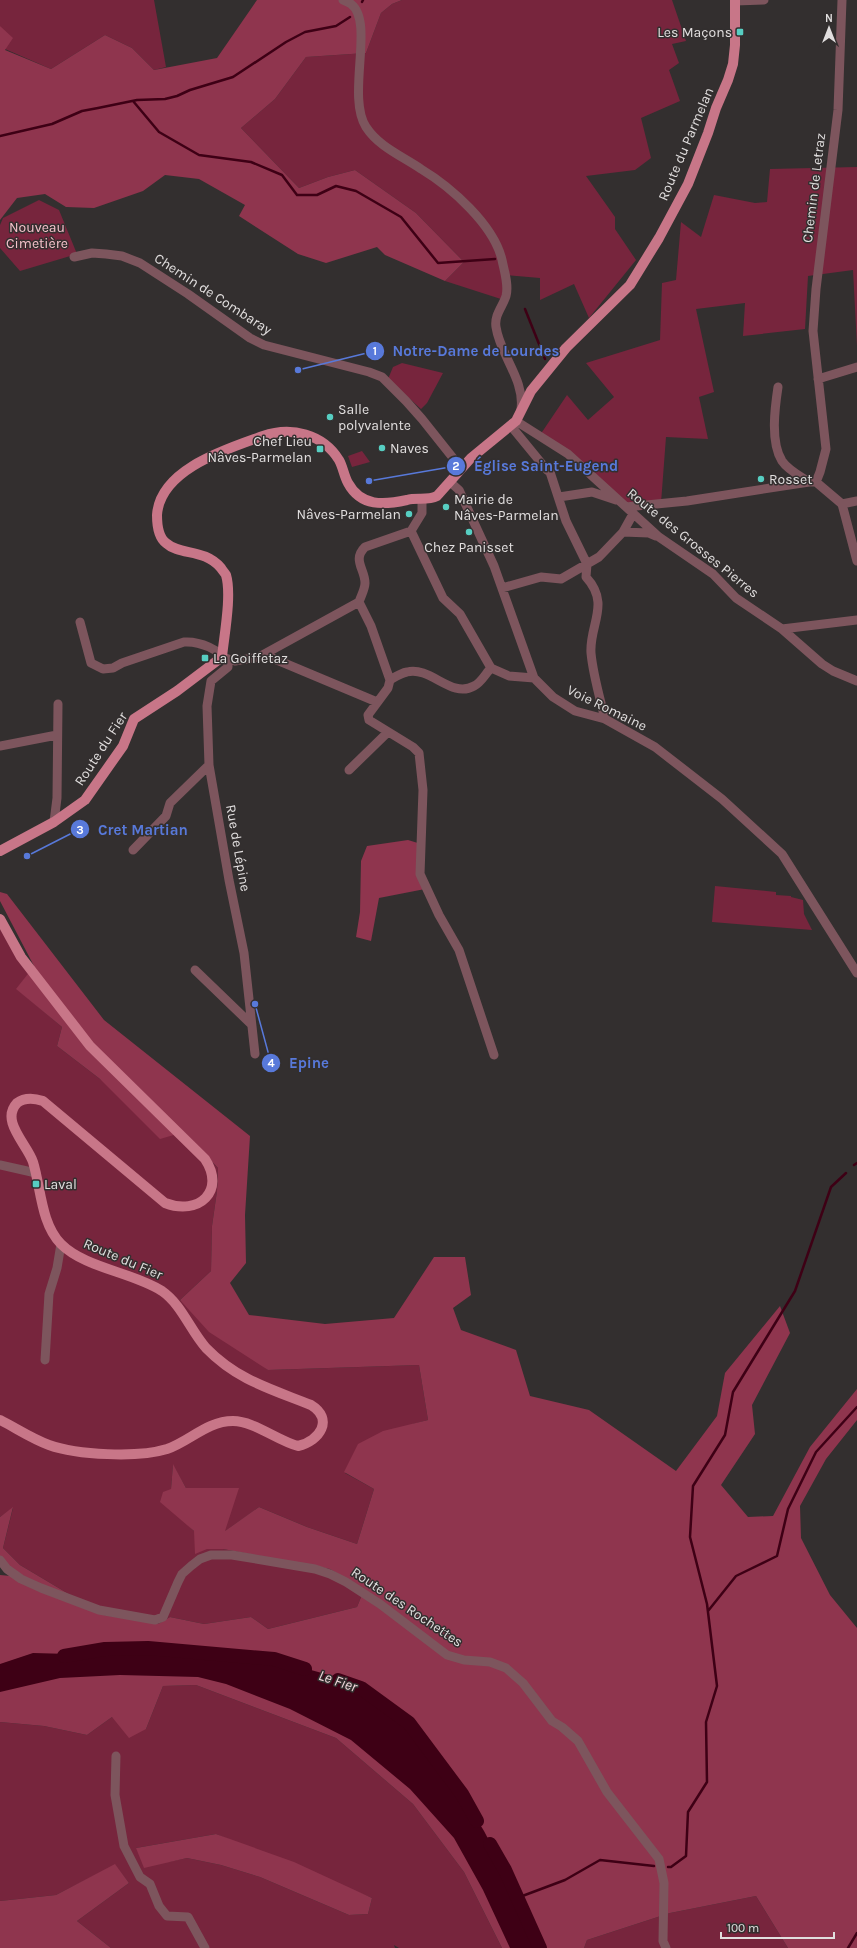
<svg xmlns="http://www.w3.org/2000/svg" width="857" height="1948" font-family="Karla,sans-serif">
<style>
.green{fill:#77253d;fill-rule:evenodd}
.forest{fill:#8f354e}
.water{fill:#3e0015}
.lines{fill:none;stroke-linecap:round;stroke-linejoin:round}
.stream{stroke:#3e0015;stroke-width:2.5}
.river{stroke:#3e0015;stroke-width:14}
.minor{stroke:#7d555d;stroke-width:9}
.major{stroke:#c87688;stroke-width:10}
.poi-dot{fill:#57cec2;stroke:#332f2f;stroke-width:1.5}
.labels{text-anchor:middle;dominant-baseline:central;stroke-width:3;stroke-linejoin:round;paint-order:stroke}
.poi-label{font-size:14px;fill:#e1dede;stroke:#332f2f;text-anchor:start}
.street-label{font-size:14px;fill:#e1dede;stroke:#332f2f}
.park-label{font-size:14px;fill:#f6c1cb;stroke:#332f2f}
.water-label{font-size:15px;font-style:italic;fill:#f2d7dc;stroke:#332f2f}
.leader{fill:none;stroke:#5879da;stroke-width:1.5}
.callout-dot{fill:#5879da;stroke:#332f2f;stroke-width:1.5}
.mark-label{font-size:12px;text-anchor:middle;font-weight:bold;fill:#fff}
.callout-label{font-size:15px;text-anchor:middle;font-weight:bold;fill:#5879da;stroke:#332f2f;stroke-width:3;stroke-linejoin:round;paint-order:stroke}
</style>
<rect width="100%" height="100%" fill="#332f2f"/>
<path class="green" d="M0 0H154L166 67 154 70 132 48 105 35 51 69 5 49 0 26Z
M402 0H672L686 41 672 44 679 63 669 70 680 101 641 118 651 158 635 170 586 176 615 217V229L636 260 589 318 574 284 540 300V278L505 275 504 300 445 281 464 262 416 213 355 170 328 177 299 188 241 128 275 99 306 57 366 53 381 13 392 4Z
M857 167V346L853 270 808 276 805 329 743 336 745 303 696 309 714 392 699 397 708 439 666 437 661 503H625L540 435 567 395 588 420 614 397 586 363 660 340 662 283 676 280 681 222 701 237 714 195 755 203 767 202 770 169Z
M39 200 59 210 77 254 20 271 0 248V225L3 218Z
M402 363 443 373 427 403 421 409 388 379 393 367Z
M362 451 370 462 352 467 348 456Z
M715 886 776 892V895L791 896V897L803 900 804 914 812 930 712 922Z
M0 929 29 973 17 989 62 1027 57 1046 100 1079 183 1132 218 1168 217 1191 212 1226 211 1271 180 1300 268 1370 419 1365 428 1420 413 1424 345 1473 374 1489 357 1544 307 1527 259 1507 224 1532 186 1488 173 1465 171 1489 182 1519 194 1531 207 1549H223L330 1569 364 1590 357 1607 268 1629 251 1617 204 1624 170 1617 158 1624 104 1615 20 1565 3 1548 13 1508 0 1517Z
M196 1685 336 1738 413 1804 464 1872 502 1948H399L394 1945 395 1948H111L77 1921 129 1883 115 1865 56 1895 0 1901V1722L44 1726 87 1735 112 1717 146 1729 163 1686ZM216 1834 372 1898 368 1914 349 1915 260 1877 221 1865 187 1858 168 1862 136 1848Z
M756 1896 788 1948H584L587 1940 670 1913Z"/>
<path class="forest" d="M257 0H402L392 4 381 13 366 53 306 57 275 99 241 128 299 188 328 177 355 170 416 213 464 262 445 281 385 255 377 247 326 263 298 254 239 216 245 205 199 179 165 175 143 191 94 208 66 207 45 194 17 198 0 220V26L13 38 5 50 51 69 105 35 132 48 154 70 217 58Z
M408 840 421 844 425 889 379 898 371 941 356 937 360 912 361 861 367 846Z
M0 892 7 894 104 1020 250 1136 245 1215 246 1263 230 1283 249 1315 325 1324 394 1318 434 1257H465L471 1295 453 1308 461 1330 516 1350 530 1396 589 1410 676 1471 717 1416 725 1373 780 1306 790 1333 752 1405 755 1434 721 1485 748 1517 773 1516 810 1447 857 1389V1420L826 1459 800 1506 801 1538 830 1595 857 1628V1948H788L756 1896 670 1913 587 1940 584 1948H502L464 1872 413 1804 336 1738 196 1685 163 1686 146 1729 129 1738 112 1717 87 1735 44 1726 0 1722V1575L11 1576 0 1566V1517L13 1507 3 1548 20 1565 104 1615 158 1624 170 1617 204 1624 251 1617 268 1629 357 1607 364 1590 330 1569 223 1549H207L195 1554 194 1531 160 1502 163 1492 171 1489 173 1464 186 1488H239L225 1531 259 1507 307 1527 357 1544 374 1489 344 1472 358 1444 383 1431 428 1420 419 1365 268 1370 209 1332 180 1300 211 1271 212 1226 217 1191 218 1168 184 1132 160 1139 100 1079 57 1046 62 1027 16 989 34 966 0 901Z
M216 1834 294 1862 372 1898 368 1914 349 1915 260 1877 221 1865 187 1858 144 1868 136 1848Z
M115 1864 129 1883 77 1921 111 1948H0V1901L56 1895Z"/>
<path class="water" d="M148 1649 201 1656 274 1660 333 1676 361 1689 388 1705 409 1724 462 1795 484 1831 505 1871 539 1948H510L483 1890 454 1838 410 1789 351 1740 290 1709 226 1684 198 1677 120 1675 60 1678 0 1692V1664L33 1653 70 1654 105 1650Z"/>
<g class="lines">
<path class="stream" d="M362 2 363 0
M133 101 159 132 199 155 251 162 282 175 297 195H317L336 186 356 191 401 217 438 263 495 259
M0 136 52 124 82 111 98 108 137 100 165 99 177 96 190 90 233 77 286 42 305 32 336 26 350 17
M525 309 545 359
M854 1165 857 1163
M708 1611 736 1576 777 1556 788 1509 816 1452 857 1407
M668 1867H671L686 1856 688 1812 707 1782 706 1722 717 1686 707 1604 690 1537 693 1486 725 1435 733 1392 795 1291 831 1187 846 1173
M517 1898 565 1880 600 1860 654 1866
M848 1948 857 1933"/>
<path class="river" d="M64 1656 105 1649 148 1648 274 1659 305 1669
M338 1680 361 1688 409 1723 462 1794 477 1821
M490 1844 505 1870 540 1948"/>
<path class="minor" d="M343 0C345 1 349 2 351 4 375 22 346 96 366 127 379 147 402 156 421 169 451 187 494 225 502 260 504 270 509 285 506 296 503 306 494 315 496 327 500 355 525 380 521 409
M735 1 764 0
M74 257 92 253 106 254 122 256 140 263 188 294 250 338 264 345 369 372 382 377 406 401 422 419 461 468
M818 379 857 367
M778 387C775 407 770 442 782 461 788 470 800 476 809 482
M516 421 568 454 659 537 713 574 736 598 782 629 822 664 833 671 857 681
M511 426 547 470 550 472 566 521 587 564 586 577C611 604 589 625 591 653 593 675 600 698 605 719
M450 482 459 490 494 566 534 678 553 697 575 711 605 719 655 747 722 799 782 854 857 973
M816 482 820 472 826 449 813 331 816 289 838 110 842 0
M559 497 592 492 616 500
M842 504 857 561
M842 504 857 501
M626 507 687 501 809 482H816L842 504
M411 531 443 598 460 614 491 668 509 676 534 678
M411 531 422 513V499
M623 532 649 533 656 536
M502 588 541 577 561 579 599 557 623 532 633 514
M359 602 371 626 390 680 388 688 368 715 369 720 413 747 419 753 423 790 420 874 439 915 459 950 494 1055
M80 622 91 663 103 669 113 668 122 663 184 642C199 641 221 649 228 664V667L211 681 207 706 209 765 229 880 244 953 255 1054
M782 629 857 620
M265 655 377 702
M222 657 235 661 259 657 359 602C361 596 365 589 365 583 365 569 352 560 365 547L411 531
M390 680C395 677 401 673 407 672 431 666 451 699 474 686 481 683 486 673 491 668
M0 746 57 735
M349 770 387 733
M54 822 57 798 58 704
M133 850 166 816 170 803 209 765
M195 970 251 1024
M0 1165 36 1173
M45 1360 49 1294 57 1268 61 1244
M0 1560 7 1569 21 1579 41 1588 99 1610 155 1620 163 1617 178 1582 182 1574 191 1566 200 1559 211 1555H232L315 1569 330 1574 346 1582 380 1604 447 1655 464 1660 490 1662 506 1668 523 1683 552 1721 562 1727 578 1741 607 1792 659 1859 664 1883 663 1941 666 1948
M116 1756 115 1795 124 1846 140 1877 150 1884 159 1906 167 1916 188 1917 205 1948"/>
<path class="major" d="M0 851 54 822 85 800 123 746 134 719 177 691 222 657C224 636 232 595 226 575 225 573 222 570 221 568 204 548 180 556 166 543 158 537 157 524 157 515 160 469 227 449 263 436 291 426 323 434 339 460 343 467 344 476 348 483 361 507 384 505 407 500 417 497 427 501 437 496L471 458 516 421 531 391 566 348 630 285 659 238 688 184 708 133 716 108 728 80 733 64 735 45V0
M0 919 21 957 90 1046 205 1159C226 1191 199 1216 165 1203L43 1101C34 1098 25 1097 17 1103 0 1121 27 1144 33 1162 41 1188 41 1224 61 1244 85 1268 132 1272 162 1291 182 1305 190 1330 206 1348 237 1380 271 1389 311 1405 334 1419 320 1441 298 1446 278 1441 254 1421 233 1421 207 1421 190 1441 167 1449 138 1458 77 1455 49 1445 32 1439 16 1428 0 1420"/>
</g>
<g class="poi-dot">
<rect x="736" y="28" width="8" height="8" rx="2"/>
<circle cx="330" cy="417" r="4"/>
<circle cx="382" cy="448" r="4"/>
<rect x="316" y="445" width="8" height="8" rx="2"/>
<circle cx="761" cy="479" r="4"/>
<circle cx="446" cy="507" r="4"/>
<circle cx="409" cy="514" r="4"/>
<circle cx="469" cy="532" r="4"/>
<rect x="201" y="654" width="8" height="8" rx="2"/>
<rect x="32" y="1180" width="8" height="8" rx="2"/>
</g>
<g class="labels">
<g class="poi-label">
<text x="732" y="32" text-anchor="end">Les Maçons</text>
<text x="338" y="409">Salle<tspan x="338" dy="16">polyvalente</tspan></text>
<text x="312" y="441" text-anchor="end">Chef Lieu<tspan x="312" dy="16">Nâves-Parmelan</tspan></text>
<text x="390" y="448">Naves</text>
<text x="769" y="479">Rosset</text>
<text x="454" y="499">Mairie de<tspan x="454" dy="16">Nâves-Parmelan</tspan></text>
<text x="401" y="514" text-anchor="end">Nâves-Parmelan</text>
<text x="469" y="547" text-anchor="middle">Chez Panisset</text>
<text x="213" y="658">La Goiffetaz</text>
<text x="44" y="1184">Laval</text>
</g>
<g class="street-label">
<text transform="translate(686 144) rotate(-67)">Route du Parmelan</text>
<text transform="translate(814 188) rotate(-83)">Chemin de Letraz</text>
<text transform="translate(213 294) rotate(33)">Chemin de Combaray</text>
<text transform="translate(693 543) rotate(39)">Route des Grosses Pierres</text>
<text transform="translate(607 708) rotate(26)">Voie Romaine</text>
<text transform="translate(101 749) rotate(-57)">Route du Fier</text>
<text transform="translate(238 848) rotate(80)">Rue de Lépine</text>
<text transform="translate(123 1259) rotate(23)">Route du Fier</text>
<text transform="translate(407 1607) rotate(34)">Route des Rochettes</text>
</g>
<g class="park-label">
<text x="37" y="227">Nouveau<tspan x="37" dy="16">Cimetière</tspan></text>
</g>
<g class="water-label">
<text transform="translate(338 1681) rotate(19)">Le Fier</text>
</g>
</g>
<path class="leader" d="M298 370L375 351M369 481L456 466M27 856L80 829M255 1004L271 1063"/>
<g class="callout-dot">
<circle cx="298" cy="370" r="4"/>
<circle cx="369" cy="481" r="4"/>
<circle cx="27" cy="856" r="4"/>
<circle cx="255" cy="1004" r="4"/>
<circle cx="375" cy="351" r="10"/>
<circle cx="456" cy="466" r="10"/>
<circle cx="80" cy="829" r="10"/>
<circle cx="271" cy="1063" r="10"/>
</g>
<g class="mark-label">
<text x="375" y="355">1</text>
<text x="456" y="470">2</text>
<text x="80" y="834">3</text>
<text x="271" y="1067">4</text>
</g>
<g class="callout-label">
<text x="476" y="356">Notre-Dame de Lourdes</text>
<text x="546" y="471">Église Saint-Eugend</text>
<text x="143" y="835">Cret Martian</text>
<text x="309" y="1068">Epine</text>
</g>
<g transform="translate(829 28)" stroke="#332f2f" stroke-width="3" paint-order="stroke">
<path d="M0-3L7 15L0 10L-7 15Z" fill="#e1dede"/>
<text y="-6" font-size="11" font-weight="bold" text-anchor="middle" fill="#e1dede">N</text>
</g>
<path d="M721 1932v6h113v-6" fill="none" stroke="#e1dede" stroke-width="2"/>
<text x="727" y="1932" font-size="12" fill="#e1dede" stroke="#332f2f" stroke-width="3" paint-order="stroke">100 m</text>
</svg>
